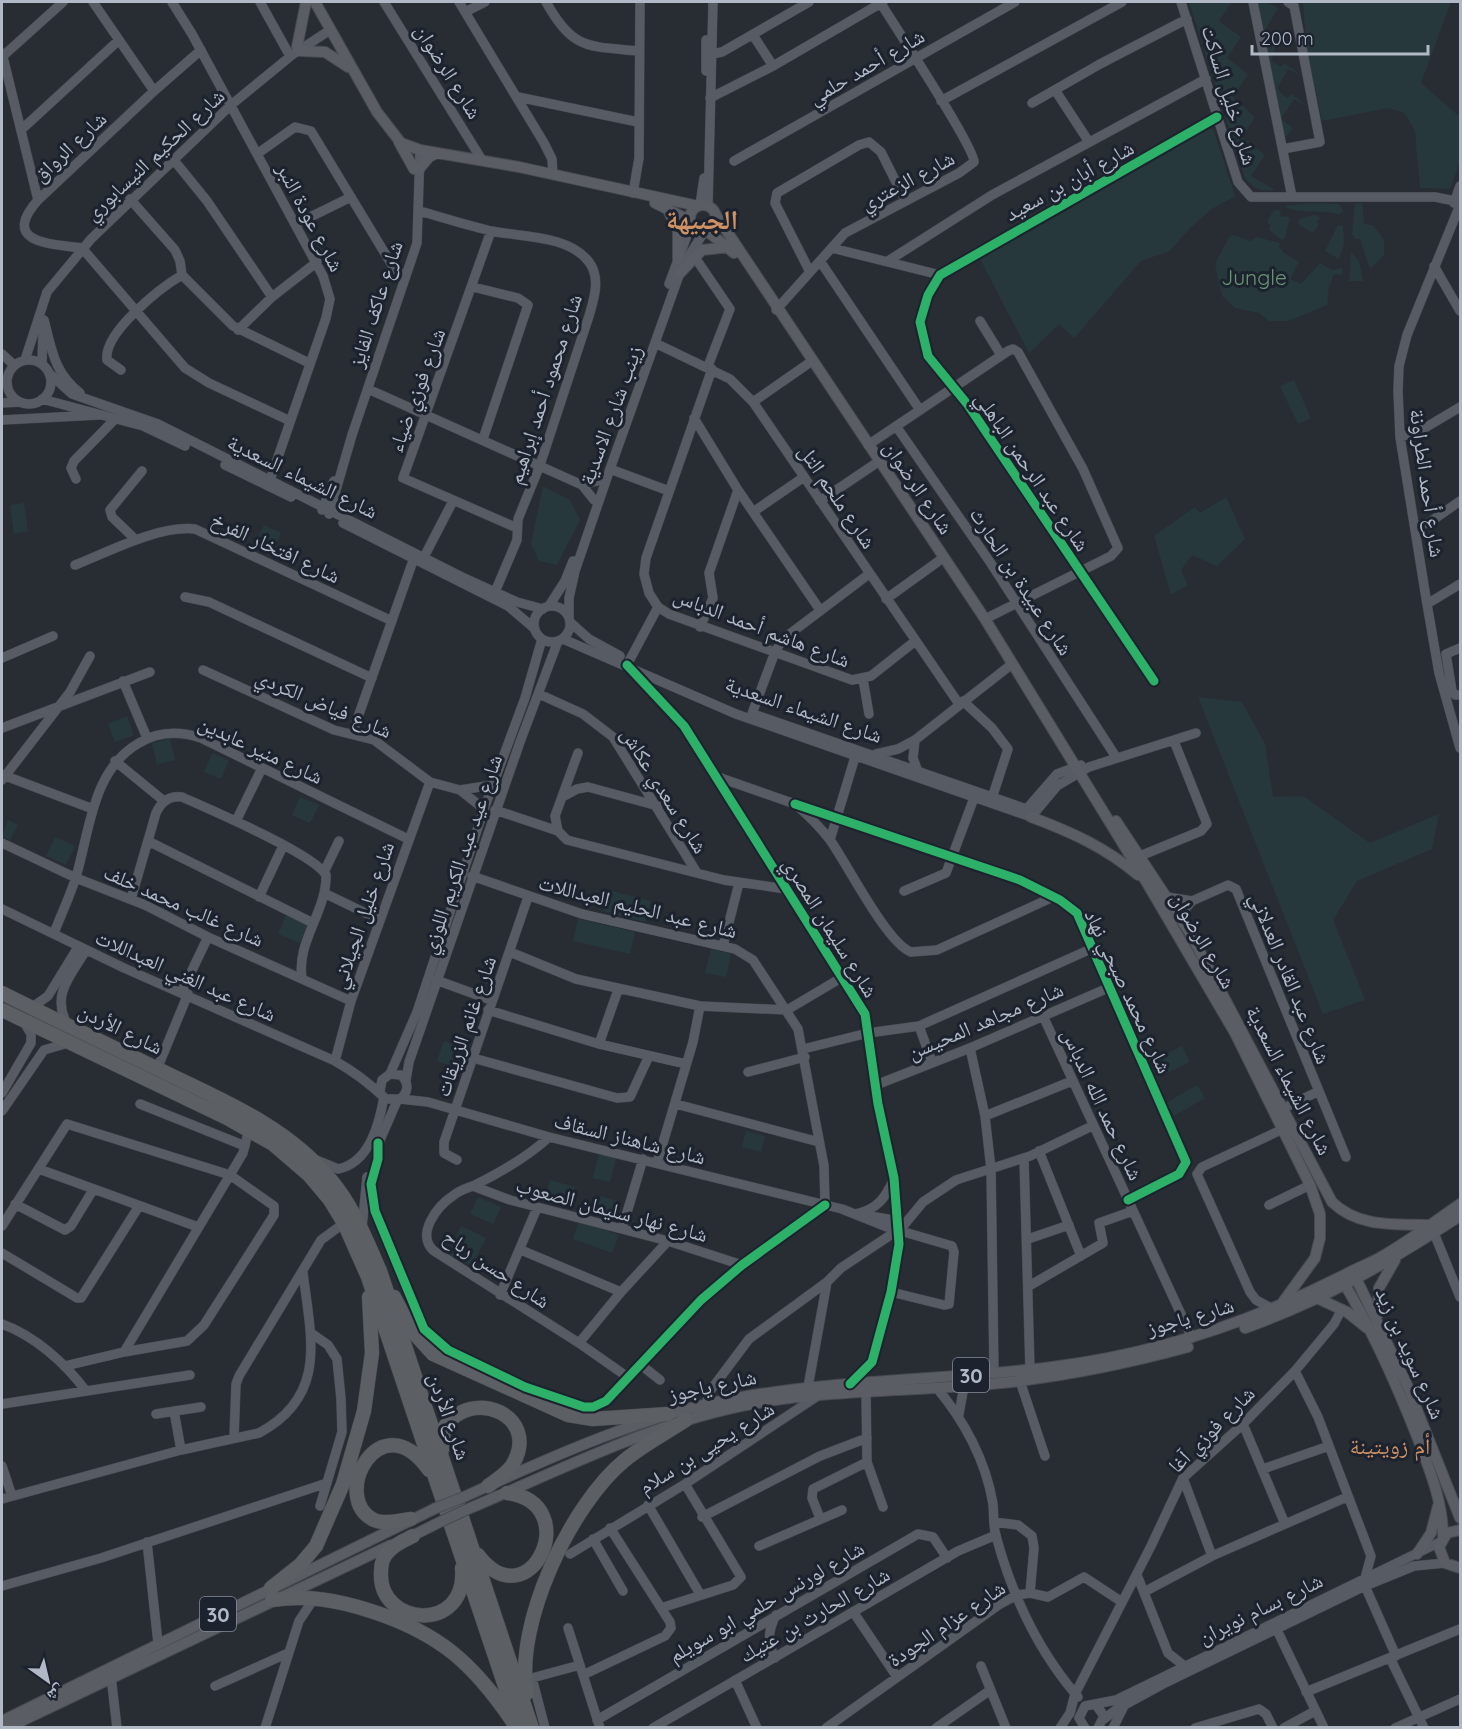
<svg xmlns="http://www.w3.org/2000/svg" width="1462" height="1729" font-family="Quicksand,'Noto Naskh Arabic',sans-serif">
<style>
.green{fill:#26383b}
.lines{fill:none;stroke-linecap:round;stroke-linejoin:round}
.minor-casing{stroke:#46494f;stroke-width:10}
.major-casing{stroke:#454a51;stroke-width:12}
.highway-casing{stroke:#454950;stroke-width:15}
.minor{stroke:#575b63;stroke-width:9}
.major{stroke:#5a5e64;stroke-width:10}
.highway{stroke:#5c5f63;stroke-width:14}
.major-bridge-casing{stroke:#454a51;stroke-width:12;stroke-linecap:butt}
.major-bridge{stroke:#5a5e64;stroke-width:10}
.cycleway-casing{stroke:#1c232f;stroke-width:13}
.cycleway{stroke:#2db169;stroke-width:9}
.labels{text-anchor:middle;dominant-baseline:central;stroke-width:6;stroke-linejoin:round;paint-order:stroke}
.shield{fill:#1c232f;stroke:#848c99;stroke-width:1.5}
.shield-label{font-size:20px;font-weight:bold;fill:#b1b9c6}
.street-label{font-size:21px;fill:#b1b9c6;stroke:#1c232f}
.park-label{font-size:21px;fill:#699674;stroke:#1c232f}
.neighbourhood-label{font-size:22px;fill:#d09263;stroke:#1c232f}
.district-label{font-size:27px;font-weight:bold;fill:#d09263;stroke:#1c232f}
</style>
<rect width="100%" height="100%" fill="#282d34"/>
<path class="green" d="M1189 2H1232L1219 21 1241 37 1227 58 1248 74 1233 97 1255 117 1242 137 1265 155 1251 176 1275 190C1261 192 1254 189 1245 178Z
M1303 2H1451L1421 83 1460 117V161L1450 189 1420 188 1415 131 1405 113 1388 108 1322 121 1307 50Z
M1257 3H1267L1278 8 1265 30 1277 42 1271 61 1281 67 1284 63 1304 77 1288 69 1277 89 1287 98 1291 94 1309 107 1294 99 1281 119 1293 128 1284 139Z
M1206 128 1213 129 1235 196 1212 209 1190 228 1170 251 1141 261 1074 338 1059 324 1029 353 980 259Z
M1313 203 1339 204 1343 210 1340 215C1320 208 1303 216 1284 206Z
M1362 203 1364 224 1373 225 1384 240V255L1370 269 1360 239H1355L1352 234 1355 204Z
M1274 210 1281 211 1280 216 1290 217 1285 238 1282 240 1269 230 1270 225 1267 222Z
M1315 215 1321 218 1316 222 1319 225 1313 233 1298 224 1299 219Z
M1338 225 1343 226 1344 244 1339 259 1325 251Z
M1233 235 1250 241 1257 237 1280 243 1279 247 1284 253 1299 262 1290 279 1301 284 1320 263 1332 270 1342 268V275L1334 274 1329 287 1327 305 1288 321H1269L1259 313 1235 308 1222 296 1215 264 1229 237Z
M1351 252 1359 261 1363 281H1349Z
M1294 380 1311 418 1298 424 1280 386Z
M543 486 570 500 580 520 557 565 539 561 531 544Z
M1226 497 1245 539 1217 566 1192 555 1181 570 1188 585 1171 595 1154 536 1195 507 1200 513Z
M24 503 28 531 14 534 10 505Z
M264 525 281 533 269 556 253 547Z
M1198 697 1242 702 1265 744 1273 797 1303 796 1370 843 1439 814 1432 849 1357 881 1333 920 1365 1000 1323 1014Z
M127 716 134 735 115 742 108 724Z
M170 739 175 760 157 764 152 743Z
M212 753 229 760 221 779 204 772Z
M300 797 319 805 310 823 292 815Z
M8 820 18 825 10 840 2 836Z
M55 837 75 846 66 865 46 856Z
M608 890 651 901 645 922 603 911Z
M286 915 308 924 300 943 278 934Z
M578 919 635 932 630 954 573 941Z
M711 949 731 954 726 977 705 973Z
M444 1041 464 1048 457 1068 437 1061Z
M1182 1046 1190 1062 1157 1078 1150 1062Z
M1197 1085 1205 1098 1174 1116 1166 1103Z
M746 1131 765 1136 761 1152 742 1147Z
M599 1153 616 1158 610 1182 593 1178Z
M550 1180 575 1187 568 1207 544 1200Z
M601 1196 617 1201 611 1221 595 1216Z
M478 1197 501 1207 493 1224 470 1214Z
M579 1221 619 1235 612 1253 573 1239Z
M461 1226 486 1238 472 1266 448 1255Z"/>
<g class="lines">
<defs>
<path id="minor" d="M93 2 154 91
M172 2 192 34 323 276 330 299 326 318 268 486
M260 2 290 56
M384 2 482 160
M459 2 544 143 552 159 553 175
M546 2C573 50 587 46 639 51
M1181 2 1238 182 1251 197H1435L1460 202
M1253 2 1292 197
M465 12 485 2
M753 35 773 66
M201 50 154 91 38 200C0 243 50 244 82 248L185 368 209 383 288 420
M2 53 38 200
M708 55 722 52 809 2
M3 56 63 2
M706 71V40
M1055 90 1089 142
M518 97 638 122
M710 98 773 66 883 2
M941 101 1122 2
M1032 103 1100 64 1187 19
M21 130 119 40
M1283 149 1320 142 1294 6 1288 2
M257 154 295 127 311 131 392 265 405 278
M173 159 207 201 272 297
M734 161 1015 2
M633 193 639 158 640 2
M130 199 175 250 180 261 182 275 233 326 309 363
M1454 203 1460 186
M700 205 704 178
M1460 205 1407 335 1399 366 1398 391 1400 437 1427 604 1439 673 1460 748
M708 206 713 2
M420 211C443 218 467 225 491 231 521 237 569 235 589 262 601 278 594 299 589 316L540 465 518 519 517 540 495 592
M296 224 351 197
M491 231 403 478 517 528
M832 248 940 275
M694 256 730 309 708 366
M820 261 920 410
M888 261 992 195 1206 79
M1434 266 1460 311
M810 272 775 203 777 193 859 145 869 142 881 152 905 200
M669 284 691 225
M473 287 518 298 528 305 483 439
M776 310 845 233 959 173 974 162C975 148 893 23 880 2
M44 320C52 350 54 373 80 393
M980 321 1001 355
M238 330 272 297 317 262
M655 343 730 379 753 402 959 704
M2 354 14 365
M7 382a22 22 0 1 1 44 0a22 22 0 1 1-44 0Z
M25 360 47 292 91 239 231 105 292 55 330 30
M42 364 43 329
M712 369 646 558 644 574 649 593 658 607 669 614 852 680 871 676 914 642
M121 370 107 360C103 333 160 288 182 275
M50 374 72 394 158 424 462 577 517 602 543 609
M368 389 582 485 594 500
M42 399 143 426 185 446
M753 402 812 361
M2 403 20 402
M694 418 738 490 820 610
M2 420 98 415
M896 426 990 562 1116 757
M1400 437 1418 432 1460 407
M868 445 1008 351 1013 349 1018 352 1083 469 1118 548 1111 556 985 619
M225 465 291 497
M610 469 669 491
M76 479 71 468 74 461 115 419
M582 485 601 480
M820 501 878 462
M322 510 334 481
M753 512 804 477
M329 514 352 435 417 243 420 150
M343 523 508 606 535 629
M1415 527 1430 522 1460 501
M136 540 112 517 110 510 142 471
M424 557 453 501
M75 565C108 552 159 525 195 529L392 621
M185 597 209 602 372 678
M886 599 943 558
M1427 604 1460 584
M549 606 565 581 573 561
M534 624a18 18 0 1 1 36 0a18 18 0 1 1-36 0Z
M569 618V598L575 571 610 469 682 267 704 232
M570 622 589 639 620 656
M700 627 713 598 709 573 738 490
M563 639 736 714 1031 817 1057 786 1089 767 1196 733
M1460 648 1446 654 1452 691 1455 695H1460
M2 658 53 636
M627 665 684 726 865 1014 878 1104 894 1178 899 1244 891 1292 872 1362 850 1384
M627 665 658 607
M203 670 334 730 374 740 430 782 460 790 493 785
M863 679 869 714
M123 681 147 738
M1154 681 968 405 928 356 920 322 928 295 940 275 1217 117
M539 694 583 714 613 737 697 873
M963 701 992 728 1008 749 993 795
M756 715 1035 812
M750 719 775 652 783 639 869 574
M2 728 150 672
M352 734 415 555
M915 740 913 758 917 769
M578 753 555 816 558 831 567 840 724 880 786 889
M876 754 898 749 915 740 1012 664
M115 761 164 801
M3 775 93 809
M715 776 795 804C808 815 820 827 830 840 848 865 886 942 911 952L937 950 1053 897
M2 780 70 692 90 656
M460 790 484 809
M564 796 577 789 588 787 658 806
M795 804 1020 880 1060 900 1077 913 1186 1162 1179 1174 1128 1200
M495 810 558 831
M1024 812 1057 774 1081 765
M236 821 262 768
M830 840 855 757
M148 841 313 923
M2 843 76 878 145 905 208 937 351 1001
M1140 856 1201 831 1207 824 1174 741
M324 872 339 841
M472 876 582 914 735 949 753 960 798 1029 824 1166 825 1205
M904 891 946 873 974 798
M324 893 380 920
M259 897 283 846
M1167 897 1192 901
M131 899 156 813C161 802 169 795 182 797 209 809 314 854 326 875 327 911 296 942 302 978
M2 909 124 968 335 1061C355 1072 370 1084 386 1099H400C409 1092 409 1083 401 1075L390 1074 382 1080 380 1091
M1179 916 1192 901 1228 885 1236 889 1346 1157
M54 933C61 915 70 896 76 877 90 830 92 770 139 743 159 731 180 731 201 738L408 839
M723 946 739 883
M510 952 576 979 700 1006 787 1010 841 978
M436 980 491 1000
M182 991 208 937
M31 1008 48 996 78 947
M488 1010 599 1044 686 1064
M1043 1016 1192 1338
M67 1024C51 994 71 976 86 950
M919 1026 932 1062
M599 1044 618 990
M970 1048 985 1116 991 1169 994 1373
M803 1049 868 1033 919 1026 1093 948
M473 1058 617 1098 630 1097 649 1056
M335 1061 351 1001 430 782
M157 1069 188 994
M748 1072 805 1057
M390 1074 417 1012 484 809 525 698 542 639
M406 1080 409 1062 520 742 558 641
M876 1085 970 1048 1108 988
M2 1093 31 1043V1034L24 1022
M400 1099 428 1102 549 1137 842 1209 887 1227 952 1246 954 1252 949 1304 944 1305 891 1292
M140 1104 245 1146
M676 1104 819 1142
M1284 1108 1317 1092
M2 1111 44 1050 68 1043
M985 1116 1072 1081
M549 1137C528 1157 501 1172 475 1185 468 1188 460 1190 454 1195 437 1206 415 1235 434 1251L579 1343 629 1378
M378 1143V1159L371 1184 375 1211 424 1329 448 1350 525 1387 584 1407H593L606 1401 701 1300 742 1265 825 1205
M377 1147 397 1101
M1039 1151 1081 1256
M1024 1158 1030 1370
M316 1160 338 1169C369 1163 379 1125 384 1097
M457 1160 444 1153V1142L528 897
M657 1163 693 1042 700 1006
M39 1169 198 1227
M473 1186 510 1200 668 1241 742 1265
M15 1204 65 1230 71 1226 93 1190
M1269 1205 1310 1185
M856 1214C878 1209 885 1198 894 1179
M870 1216 899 1221
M2 1226 67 1124 230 1175 274 1206V1215L204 1325 187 1341 124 1352 65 1366
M362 1228 367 1177
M622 1229 643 1159
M899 1231 923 1202 956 1180 1030 1156 1092 1126
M1434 1233 1460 1297
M1028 1239 1069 1225
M521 1250 621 1292
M2 1253 77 1298H81L139 1206
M1029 1286 1103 1243 1099 1223 1133 1211
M500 1295 537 1208
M1273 1309 1256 1300 1250 1292 1197 1174 1202 1167 1283 1129
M2 1324C35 1336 65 1363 86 1391
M311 1333 328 1345 337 1359 341 1399 342 1432 320 1506
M579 1343 621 1292 668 1241
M124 1352 230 1175 243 1153 249 1129
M641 1365 660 1380
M1295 1371 1318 1417 1371 1556 1365 1578
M1020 1381 1045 1456
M808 1387 827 1282
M936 1387C964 1420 986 1461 993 1504 994 1515 993 1526 996 1536 1012 1595 1038 1651 1078 1697
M866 1392 867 1462 883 1507
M2 1404 190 1375
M706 1404 710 1391 749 1339 827 1282 841 1268 892 1234
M174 1411 181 1450
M156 1414 201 1407
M959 1414 964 1386
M1243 1424 1285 1524
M234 1438 236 1384 239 1376 321 1240 344 1223
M2 1466 12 1496
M1263 1469 1329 1446
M1183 1478 1212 1556
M2 1499 181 1450 259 1433C328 1396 311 1338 303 1273
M648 1505 700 1594
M702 1517 820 1456 867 1438
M820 1518 812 1498 813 1489 867 1462
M994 1522 1018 1525 1032 1536 1034 1548 1030 1593
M593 1539 623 1591
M147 1542 158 1643
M759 1546 842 1510
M570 1554 685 1484 819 1395
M1137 1575 1168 1653 1183 1665
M2 1586 101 1558 327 1483
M1365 1586 1396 1656
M1144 1592 1212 1556 1347 1497
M661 1608 733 1585 741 1577 685 1484
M854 1613 897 1677
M568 1628 600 1728
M1276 1628 1324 1728
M775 1658C767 1641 768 1631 776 1615
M1390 1658 1424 1728
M981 1666 1006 1728
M583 1675 665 1636 671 1628 670 1622 610 1528
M111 1676 117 1728
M735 1680 757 1728
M215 1686 288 1653
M1306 1692 1460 1629
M1096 1705 1104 1716 1098 1728
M1104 1719 1117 1709 1163 1684 1365 1586 1414 1566 1445 1563
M597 1720 918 1534 933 1537 947 1558
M265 1728 299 1621 315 1597
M545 1728 532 1678 580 1665
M653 1728 958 1551 996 1535
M826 1728 1000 1604 1017 1595 1030 1593 1048 1597 1084 1577 1122 1602
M936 1728 989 1691
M1060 1728 1070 1713 1075 1694 1151 1546 1183 1478 1243 1424 1295 1371 1334 1324 1342 1309
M1085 1728 1079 1718 1085 1706 1116 1700 1440 1542
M1113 1728 1123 1708
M1195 1728 1259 1709 1266 1714 1273 1728
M1284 1728 1315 1711
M1395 1728 1460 1699"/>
<path id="major" d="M315 2 377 112 401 143 420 150 519 167 698 206
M297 47 306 2
M301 51 325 52 348 67
M399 142 414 169
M420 168 429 157 437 153
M655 203 689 220
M690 218a13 13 0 1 1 26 0a13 13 0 1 1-26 0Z
M667 208 678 231V259
M716 215 985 619 1147 883 1235 1033 1310 1185 1320 1214V1238L1315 1258 1280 1306
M707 231 734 253
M680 273 702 250 729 247
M1031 817C1071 832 1105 847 1138 875
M1116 821 1190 933 1332 1202C1359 1228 1395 1224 1430 1225
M1355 1276 1407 1385 1460 1518
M1342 1280C1373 1331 1396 1383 1418 1439 1430 1471 1443 1502 1443 1537
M1319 1299 1347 1312 1367 1328
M1378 1314 1379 1288 1395 1260
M1245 1328C1326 1299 1389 1262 1460 1216
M464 1497C548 1458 650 1412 742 1397 844 1379 949 1380 1052 1367 1157 1354 1255 1321 1348 1273 1359 1267 1371 1263 1381 1257 1409 1241 1434 1222 1460 1204
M468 1509C563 1469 655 1421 757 1403 844 1388 932 1392 1019 1381 1075 1374 1133 1362 1188 1347
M1460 1530 1447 1533 1439 1547 1445 1563 1460 1568
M406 1539 442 1521
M1417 1554 1431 1533 1438 1506
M2 1721 436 1508
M7 1728 391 1545"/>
<path id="highway" d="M2 993C54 1019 106 1044 158 1069 219 1099 286 1125 330 1179 353 1206 366 1239 380 1271L532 1728
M2 1010 227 1118 273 1144 309 1175 330 1200 344 1223 368 1277 519 1728
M394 1297 412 1331 433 1354 568 1415 593 1419 668 1414
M442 1450 444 1428C471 1386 541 1415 513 1464 508 1473 496 1480 488 1486
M411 1519C400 1520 385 1525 374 1520 329 1498 380 1400 429 1470
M413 1536C405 1540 395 1544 389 1551 383 1556 381 1564 381 1572 378 1627 468 1634 462 1568
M478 1555C530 1623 586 1503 507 1493
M271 1588 300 1565 316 1546 343 1484 364 1411 372 1353 369 1297
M272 1600C308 1595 337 1600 371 1611 439 1633 473 1663 513 1722
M527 1693C514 1624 571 1504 625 1460 643 1445 666 1433 686 1420"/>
</defs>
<use href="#minor" class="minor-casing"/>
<use href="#major" class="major-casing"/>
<use href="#highway" class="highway-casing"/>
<use href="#minor" class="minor"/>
<use href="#major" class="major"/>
<use href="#highway" class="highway"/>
<defs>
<path id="major-bridge" d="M436 1508 464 1497
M442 1521 468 1509"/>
</defs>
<use href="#major-bridge" class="major-bridge-casing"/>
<use href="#major-bridge" class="major-bridge"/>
<defs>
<path id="cycleway" d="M627 665 684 726 865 1014 878 1104 894 1178 899 1244 891 1292 872 1362 850 1384
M1154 681 968 405 928 356 920 322 928 295 940 275 1217 117
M795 804 1020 880 1060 900 1077 913 1186 1162 1179 1174 1128 1200
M378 1143V1159L371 1184 375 1211 424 1329 448 1350 525 1387 584 1407H593L606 1401 701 1300 742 1265 825 1205"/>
</defs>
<use href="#cycleway" class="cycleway-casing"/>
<use href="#cycleway" class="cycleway"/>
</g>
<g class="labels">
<g class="shield">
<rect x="953" y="1358" width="36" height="34" rx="4.5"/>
<rect x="200" y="1597" width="36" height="34" rx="4.5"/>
</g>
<g class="shield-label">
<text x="971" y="1375">30</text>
<text x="218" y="1614">30</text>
</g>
<g class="street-label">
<text transform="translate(866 66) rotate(-30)">شارع أحمد حلمي</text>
<text transform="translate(449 71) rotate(58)">شارع الرضوان</text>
<text transform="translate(1230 95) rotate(73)">شارع خليل الساكت</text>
<text transform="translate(69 146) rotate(-43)">شارع الرواق</text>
<text transform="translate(154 154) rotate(-43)">شارع الحكيم النيسابوري</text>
<text transform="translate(907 180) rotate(-28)">شارع الزعتري</text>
<text transform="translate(1069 180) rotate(-29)">شارع أبان بن سعيد</text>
<text transform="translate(311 217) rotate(62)">شارع عودة النبر</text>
<text transform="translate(375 304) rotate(-72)">شارع عاكف الفايز</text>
<text transform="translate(544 389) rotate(-72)">شارع محمود أحمد إبراهيم</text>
<text transform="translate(416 390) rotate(-70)">شارع فوزي ضياء</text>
<text transform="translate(610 415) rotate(-70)">زينب شارع الاسدية</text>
<text transform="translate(1033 471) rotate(56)">شارع عبد الرحمن الباهلي</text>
<text transform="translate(303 476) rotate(26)">شارع الشيماء السعدية</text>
<text transform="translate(1428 483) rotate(82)">شارع أحمد الطراونة</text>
<text transform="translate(919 487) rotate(56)">شارع الرضوان</text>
<text transform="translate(838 496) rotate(56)">شارع ملحم التل</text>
<text transform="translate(276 547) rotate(25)">شارع افتخار الفرخ</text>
<text transform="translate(1022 581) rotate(57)">شارع عبيدة بن الحارث</text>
<text transform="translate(762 627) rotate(21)">شارع هاشم أحمد الدباس</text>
<text transform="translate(324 703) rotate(23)">شارع فياض الكردي</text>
<text transform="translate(804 709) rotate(19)">شارع الشيماء السعدية</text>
<text transform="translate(261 749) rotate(25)">شارع منير عابدين</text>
<text transform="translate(665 790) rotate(58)">شارع سعدي عكاش</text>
<text transform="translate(461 854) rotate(-71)">شارع عيد عبد الكريم اللوزي</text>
<text transform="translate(184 905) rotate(24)">شارع غالب محمد خلف</text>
<text transform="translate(638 906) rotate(14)">شارع عبد الحليم العبداللات</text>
<text transform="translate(362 915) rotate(-71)">شارع خليل الجيلاني</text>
<text transform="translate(831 927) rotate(58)">شارع سليمان المصري</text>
<text transform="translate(1204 940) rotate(60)">شارع الرضوان</text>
<text transform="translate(186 975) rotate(24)">شارع عبد الغني العبداللات</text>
<text transform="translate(1291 978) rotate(68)">شارع عبد القادر العدلاني</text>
<text transform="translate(1129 991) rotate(65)">شارع محمد صبحي نهاد</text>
<text transform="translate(985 1020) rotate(-23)">شارع مجاهد المحيسن</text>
<text transform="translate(465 1026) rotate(-71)">شارع غانم الزريقات</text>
<text transform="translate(121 1028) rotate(26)">شارع الأردن</text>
<text transform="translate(1290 1080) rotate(63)">شارع الشيماء السعدية</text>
<text transform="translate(1103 1104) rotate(65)">شارع حمد الله الدباس</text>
<text transform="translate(630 1138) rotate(14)">شارع شاهناز السقاف</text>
<text transform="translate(612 1209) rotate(15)">شارع نهار سليمان الصعوب</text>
<text transform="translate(497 1268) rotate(34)">شارع حسن رباح</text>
<text transform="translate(1190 1316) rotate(-16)">شارع ياجوز</text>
<text transform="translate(1411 1353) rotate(66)">شارع سويد بن زيد</text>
<text transform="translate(712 1385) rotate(-12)">شارع ياجوز</text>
<text transform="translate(450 1416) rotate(71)">شارع الأردن</text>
<text transform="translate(1211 1429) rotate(-45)">شارع فوزي آغا</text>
<text transform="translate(706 1447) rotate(-32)">شارع يحيى بن سلام</text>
<text transform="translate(766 1601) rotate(-30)">شارع لورنس حلمي ابو سويلم</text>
<text transform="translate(1260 1608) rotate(-26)">شارع بسام نويران</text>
<text transform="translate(814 1614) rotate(-30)">شارع الحارث بن عتيك</text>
<text transform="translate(946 1623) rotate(-34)">شارع عزام الجودة</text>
</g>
<g class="park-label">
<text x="1254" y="277">Jungle</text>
</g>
<g class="neighbourhood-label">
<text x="1390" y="1446">أم زويتينة</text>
</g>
<g class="district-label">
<text x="702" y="219">الجبيهة</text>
</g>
</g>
<rect width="1462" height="1729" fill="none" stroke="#b1b9c6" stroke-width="6"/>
<g transform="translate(48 1681) rotate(146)" stroke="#1c232f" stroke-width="4.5" paint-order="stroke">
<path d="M0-4.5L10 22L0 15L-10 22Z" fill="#b1b9c6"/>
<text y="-9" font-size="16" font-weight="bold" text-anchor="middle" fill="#b1b9c6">ش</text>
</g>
<path d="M1252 45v9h176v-9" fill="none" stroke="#b1b9c6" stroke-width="3"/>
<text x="1261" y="45" font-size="18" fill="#b1b9c6" stroke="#1c232f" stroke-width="4.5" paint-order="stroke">200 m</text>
</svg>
